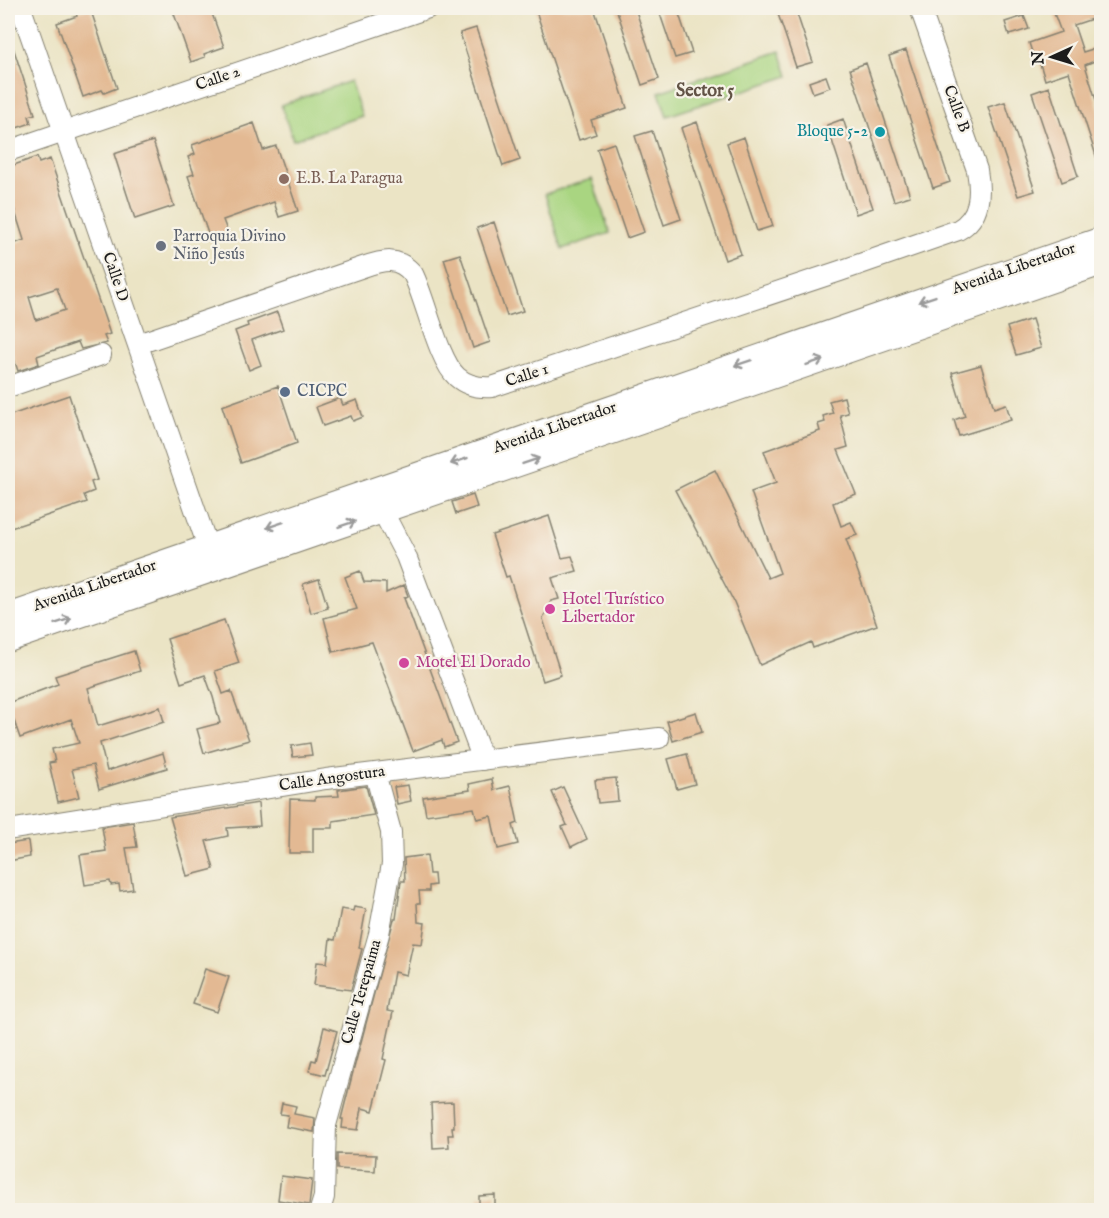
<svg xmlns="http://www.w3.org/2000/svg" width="1109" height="1218" font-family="'IM FELL English',serif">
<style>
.green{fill:#a9d581;stroke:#62784e;stroke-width:1.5}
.building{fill:#e3b993;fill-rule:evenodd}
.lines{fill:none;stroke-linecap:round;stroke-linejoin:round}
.minor-casing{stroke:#848070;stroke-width:22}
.major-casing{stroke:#848070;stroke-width:26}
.minor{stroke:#fff;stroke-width:20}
.major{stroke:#fff;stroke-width:24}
.oneway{stroke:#999}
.culture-dot{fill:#0f9aa8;stroke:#f7f3e8;stroke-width:2}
.education-dot{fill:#8d6e63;stroke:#f7f3e8;stroke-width:2}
.worship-dot{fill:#6b7280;stroke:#f7f3e8;stroke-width:2}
.service-dot{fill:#5c6f8a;stroke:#f7f3e8;stroke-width:2}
.hotel-dot{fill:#d1479c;stroke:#f7f3e8;stroke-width:2}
.labels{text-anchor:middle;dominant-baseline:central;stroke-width:4.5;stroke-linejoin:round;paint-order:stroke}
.street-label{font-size:16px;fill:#1c1c1c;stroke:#f7f3e8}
.culture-label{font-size:16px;fill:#0d838f;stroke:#f7f3e8;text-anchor:end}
.education-label{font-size:16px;fill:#785e54;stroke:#f7f3e8;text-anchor:start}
.worship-label{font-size:16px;fill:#5b616d;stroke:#f7f3e8;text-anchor:start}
.service-label{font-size:16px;fill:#4e5e75;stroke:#f7f3e8;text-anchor:start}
.hotel-label{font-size:16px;fill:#b23c85;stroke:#f7f3e8;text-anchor:start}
.neighbourhood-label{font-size:18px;font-weight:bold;fill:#625346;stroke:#f7f3e8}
</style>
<rect width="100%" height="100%" fill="#f7f3e8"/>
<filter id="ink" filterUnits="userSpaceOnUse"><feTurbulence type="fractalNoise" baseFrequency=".0167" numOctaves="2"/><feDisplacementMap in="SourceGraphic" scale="12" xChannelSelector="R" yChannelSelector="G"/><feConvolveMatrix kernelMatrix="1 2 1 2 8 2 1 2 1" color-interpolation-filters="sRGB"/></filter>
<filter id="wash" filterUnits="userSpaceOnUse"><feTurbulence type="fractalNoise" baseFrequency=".008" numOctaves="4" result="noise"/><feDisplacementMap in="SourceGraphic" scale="24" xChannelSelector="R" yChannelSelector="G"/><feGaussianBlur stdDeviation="1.35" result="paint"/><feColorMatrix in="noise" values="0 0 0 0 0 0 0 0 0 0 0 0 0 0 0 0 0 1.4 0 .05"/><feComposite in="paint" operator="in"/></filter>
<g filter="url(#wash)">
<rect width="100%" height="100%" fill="#ebe4c5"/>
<path class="green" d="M780 51 788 76 667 116 659 92Z
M350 81 362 116 293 140 281 105Z
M592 179 610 233 562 249 545 194Z"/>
<g id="blocks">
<path class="building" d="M90 8 117 88 104 93 102 90 83 97 57 23 77 16 76 13Z
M182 8H210L224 47 204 54 205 57 191 62 173 11Z
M535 8H594L627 108 591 120 596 134 579 140Z
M616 8H635L659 79 642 85Z
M658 8H677L692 53 675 58Z
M776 8H795L813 62 796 67Z
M1052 8H1101V16L1074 25 1083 52 1096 48 1099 59 1085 65 1101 116V164L1099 165 1069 72 1045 80 1037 54 1033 55 1029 43 1061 32Z
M1024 16 1029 29 1009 35 1005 22Z
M476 28 520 160 503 166 460 33Z
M8 38H10L35 114 29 116 31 123 8 131Z
M906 50 950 182 933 188 889 56Z
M866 63 910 196 894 201 850 69Z
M826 76 830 87 813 93 809 82Z
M1049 87 1078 176 1062 182 1032 93Z
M1005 102 1035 191 1018 196 988 107Z
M843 119 873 208 856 214 827 125Z
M697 122 741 254 725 260 681 128Z
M254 123 263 150 276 146 298 211 279 217 274 202 223 220 229 236 211 242 188 176 194 174 188 157 195 154 192 145Z
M652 131 681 219 664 225 635 136Z
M744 137 773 226 757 231 727 143Z
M153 141 174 206 135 219 114 154Z
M614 143 644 232 627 238 597 149Z
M37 157 39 163 50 159 110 334 104 336 107 343 81 349 78 342 37 356 39 364 18 371 8 341V246L24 240 12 202 8 204V167ZM57 288 65 310 36 320 29 297Z
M494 222 523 311 507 316 477 228Z
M460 254 490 342 473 348 444 259Z
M277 312 283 329 252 340 261 365 249 370 235 331 248 326 247 323Z
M1032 319 1041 348 1016 355 1007 327Z
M981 365 994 408 1006 404 1011 420 959 436 954 420 965 416 952 373Z
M278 386 297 443 241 463 222 406Z
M69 395 97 480 91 482 94 491 84 495 87 502 8 529V416Z
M844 397 848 413 840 415 848 447 838 450 856 494 833 503 841 526 851 522 857 535 846 539 877 625 813 648 811 642 760 665 734 602 675 490 715 470 768 578 780 573 751 492 776 483 764 451 820 431 818 424 825 422 823 416 833 413 829 401Z
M340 398 343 405 357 400 363 417 353 421 351 416 323 426 316 407Z
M473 495 477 507 456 514 452 502Z
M549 516 562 558 572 556 577 571 552 578 559 599 551 601 543 619 561 675 543 681 509 576 506 577 492 535Z
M360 571 364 582 386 583V593L404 585 408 596 404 598 457 742 444 747 442 740 413 751 372 642 333 652 324 618 357 609 345 577Z
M319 579 328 608 311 613 303 584Z
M224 620 239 663 215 671 223 694 231 691 249 740 204 753 197 729 220 723 213 697 205 675 181 683 167 639Z
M134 651 140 671 88 688 98 726 160 707 164 722 100 743 107 771 163 753 167 768 99 789 93 765 72 769 79 797 58 802 49 763 55 762 52 749 79 743 71 719 20 738 8 703 58 684 55 676Z
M696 712 702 732 673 741 667 721Z
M310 743 312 755 293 757 291 746Z
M687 754 695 784 677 789 668 759Z
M616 778 618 801 598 803 595 780Z
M492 779 494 790 510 786 518 823 513 825 518 844 498 849 491 816 477 819 474 808 426 815 423 797 470 790 469 784Z
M408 785 411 801 397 804 394 787Z
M366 786 374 815 333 821V828H313V853H289L290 799 315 800V797L339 796 338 790Z
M563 787 587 839 571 847 562 827 567 825 552 792Z
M258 803 260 826 227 828 228 836 206 841 214 869 187 876 170 817Z
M133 822 137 847 126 848 133 889 120 891 119 884 111 885 110 881 85 885 80 855 106 851 102 827Z
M28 841 30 857 8 861V844Z
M427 855 429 874H434L435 885 429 886V891H419L420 903H417L418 922 425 923 422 944 413 943 406 975 394 972 387 1011 393 1012 383 1059 386 1060 373 1111 362 1108 358 1130 342 1128 343 1119H341L353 1072 394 919H396L401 881H405L404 858Z
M354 907 366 909 359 948 362 949 351 990 314 985 317 962 327 963 330 939 335 940 341 909 353 911Z
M205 969 229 977 217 1012 193 1004Z
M324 1027 337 1031 325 1075 309 1071 312 1060 316 1061Z
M453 1102 454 1127H452L453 1135H448L449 1147 433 1148 431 1103Z
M282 1103 296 1106 294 1114 315 1118 314 1132 286 1127 288 1115 280 1114Z
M337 1154 376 1155 375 1171 337 1169Z
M281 1176 312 1180 309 1205 278 1200Z
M495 1195V1207L479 1208V1196Z"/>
</g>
</g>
<g filter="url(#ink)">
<use href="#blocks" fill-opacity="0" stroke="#848070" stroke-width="1.5"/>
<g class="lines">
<defs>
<path id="minor" d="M21 8 208 547
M8 151 428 8
M138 344 363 267C384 260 398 256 413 274 426 300 438 360 457 377 466 385 479 388 492 387L840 271 958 230C981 217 981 193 977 170L920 8
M8 387 101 355
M383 512 406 556 483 760
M8 830 326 779 659 738
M320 1210 324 1197 326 1125 379 934 392 864 391 832 375 773"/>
<path id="major" d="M8 616 1102 239
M8 640 1102 263"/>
</defs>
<use href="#minor" class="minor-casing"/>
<use href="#major" class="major-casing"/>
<use href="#minor" class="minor"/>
<use href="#major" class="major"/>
</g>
<defs><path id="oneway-shaft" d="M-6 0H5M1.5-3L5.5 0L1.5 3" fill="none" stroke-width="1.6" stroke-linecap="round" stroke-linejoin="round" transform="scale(1.5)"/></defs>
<g class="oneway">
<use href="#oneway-shaft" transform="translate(927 299) rotate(161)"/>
<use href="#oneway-shaft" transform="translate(815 362) rotate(-19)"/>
<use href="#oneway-shaft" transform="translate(743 363) rotate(161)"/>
<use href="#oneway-shaft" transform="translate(459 461) rotate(161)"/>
<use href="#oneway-shaft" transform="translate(531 461) rotate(-19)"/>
<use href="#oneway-shaft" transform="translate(347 524) rotate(-19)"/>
<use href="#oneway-shaft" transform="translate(275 525) rotate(161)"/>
<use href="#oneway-shaft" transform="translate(63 621) rotate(-19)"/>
</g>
</g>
<circle class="culture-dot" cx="880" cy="132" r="6"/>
<circle class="education-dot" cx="284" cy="179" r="6"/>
<circle class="worship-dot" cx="161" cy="246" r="6"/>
<circle class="service-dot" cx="285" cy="392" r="6"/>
<g class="hotel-dot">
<circle cx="550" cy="609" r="6"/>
<circle cx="404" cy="663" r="6"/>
</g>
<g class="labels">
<g class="street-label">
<text transform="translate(218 79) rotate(-19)">Calle 2</text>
<text transform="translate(956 109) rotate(70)">Calle B</text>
<text transform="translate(1014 269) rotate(-19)">Avenida Libertador</text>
<text transform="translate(115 277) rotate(71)">Calle D</text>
<text transform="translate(527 376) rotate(-18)">Calle 1</text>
<text transform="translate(555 428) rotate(-19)">Avenida Libertador</text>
<text transform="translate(95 586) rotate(-19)">Avenida Libertador</text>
<text transform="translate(332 779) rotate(-8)">Calle Angostura</text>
<text transform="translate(362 992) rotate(-74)">Calle Terepaima</text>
</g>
<g class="culture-label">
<text x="868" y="132">Bloque 5-2</text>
</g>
<g class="education-label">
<text x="296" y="179">E.B. La Paragua</text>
</g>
<g class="worship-label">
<text x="173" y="237">Parroquia Divino<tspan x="173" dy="18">Niño Jesús</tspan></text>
</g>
<g class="service-label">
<text x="297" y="392">CICPC</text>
</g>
<g class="hotel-label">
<text x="562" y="600">Hotel Turístico<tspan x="562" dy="18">Libertador</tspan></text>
<text x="416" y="663">Motel El Dorado</text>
</g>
<g class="neighbourhood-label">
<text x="705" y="91">Sector 5</text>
</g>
</g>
<rect width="1109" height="1218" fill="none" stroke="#f7f3e8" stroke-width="30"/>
<g transform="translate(1052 57) rotate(266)" stroke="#f7f3e8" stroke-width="4.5" paint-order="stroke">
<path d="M0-4.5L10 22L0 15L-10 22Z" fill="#1c1c1c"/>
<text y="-9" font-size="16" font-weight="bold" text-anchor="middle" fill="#1c1c1c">N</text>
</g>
</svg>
